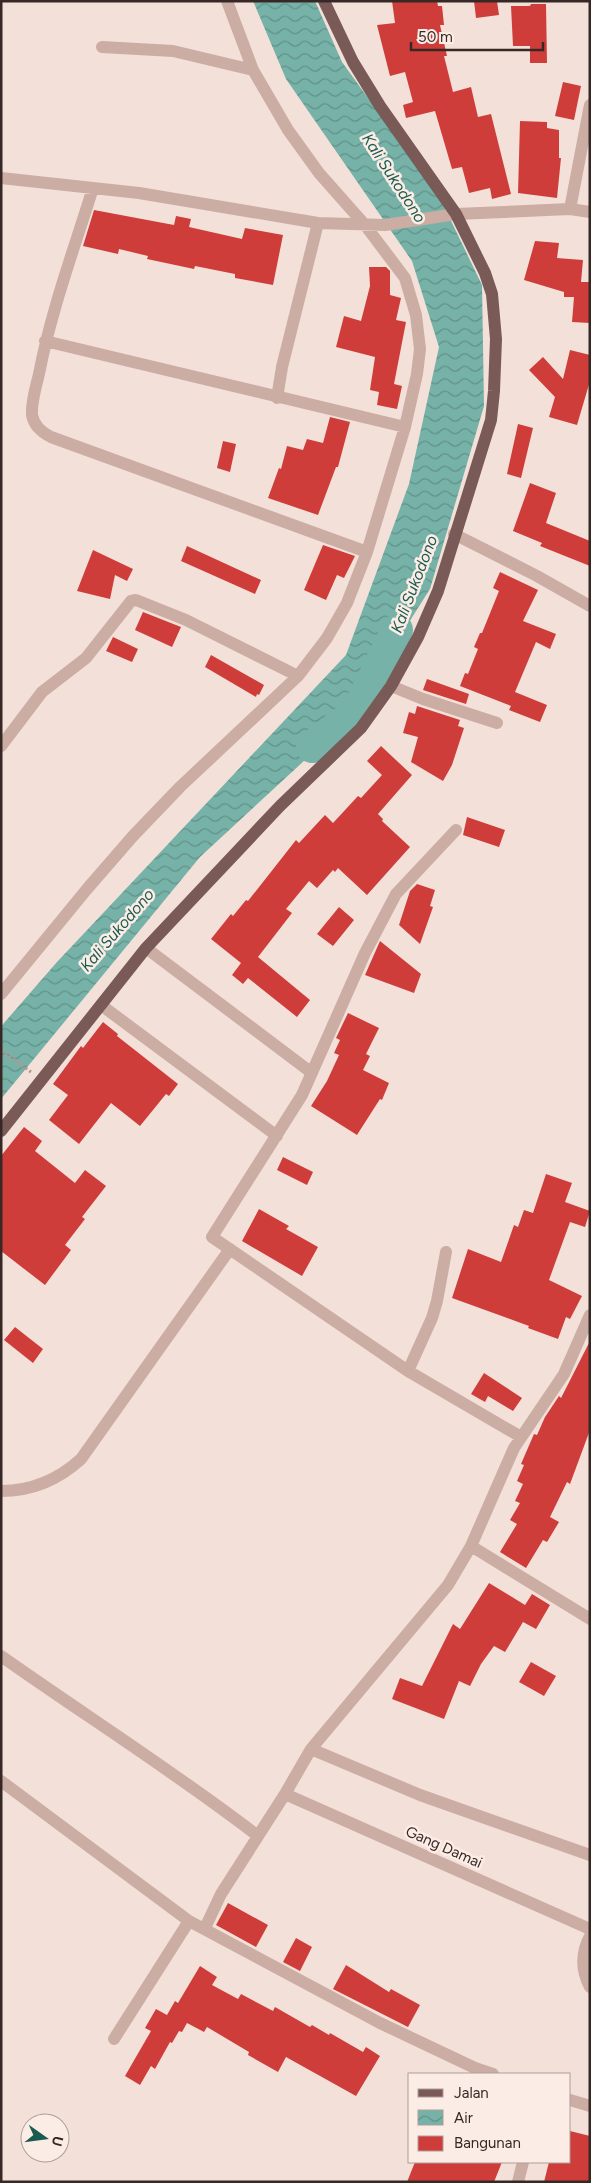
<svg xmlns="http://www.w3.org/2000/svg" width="591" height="2183" font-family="Figtree,sans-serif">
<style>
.water{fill:url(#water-waves)}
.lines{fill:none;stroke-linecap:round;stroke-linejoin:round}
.river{stroke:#76b2a7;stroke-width:32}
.building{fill:#cf3d3b}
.path{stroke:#b8968e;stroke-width:3;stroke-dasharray:2.5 2.5;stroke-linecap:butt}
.minor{stroke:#ccada4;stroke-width:12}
.major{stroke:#7a5a56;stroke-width:12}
.labels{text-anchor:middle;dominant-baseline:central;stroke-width:5;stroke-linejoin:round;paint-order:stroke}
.street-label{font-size:15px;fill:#372826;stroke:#fbece5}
.water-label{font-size:16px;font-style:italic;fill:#195b50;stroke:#fbece5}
</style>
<defs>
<pattern id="water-waves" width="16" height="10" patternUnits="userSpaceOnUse" patternTransform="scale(1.25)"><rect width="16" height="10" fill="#76b2a7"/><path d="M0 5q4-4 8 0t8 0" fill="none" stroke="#629188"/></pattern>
</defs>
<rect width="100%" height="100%" fill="#f3e1d9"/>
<path class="water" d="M253 1H315L342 62 439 196 482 285 484 406 430 589 345 723 200 857 1 1099V1027L4 1023 57 962 346 655 409 484 439 347 412 261 286 79Z"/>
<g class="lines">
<path class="river" d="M312 747 357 712 397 630"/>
</g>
<path class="building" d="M392 1H437L438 6H442L444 25H440L447 56H444L453 92 471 87 478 117 491 114 511 194 492 199 490 188 469 193 462 167 452 169 435 111 406 118 403 105 413 102 405 72 390 76 377 25 395 23Z
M474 1H497L499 15 476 18Z
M531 4H546L547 63H530V46H513L511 6H530Z
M563 82 581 86 574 120 555 116Z
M520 121 547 122V128L559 130V158H561L557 198 518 193Z
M94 210 174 225 176 216 191 219 189 227 242 239 245 228 283 235 273 285 235 278V274L195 266 194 269 147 259 148 256 119 249 118 254 83 246Z
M535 241 559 243 557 258 583 260 581 282H590V323L572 322 574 297H564V292L524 280Z
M369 267H386L390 271V295L401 298 396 320 406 322 394 384 402 386 397 409 377 405 379 392 370 390 375 357 336 347 344 316 361 321 370 286Z
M570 350 590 355V381L577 425 549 417 555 397 529 370 543 357 563 379Z
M330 417 350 422 338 467H336L318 515 268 498 279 468 281 469 287 446 303 450 307 439 323 443Z
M518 424 533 428 521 478 507 474Z
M223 441 236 444 230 472 217 468Z
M530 483 556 493 546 523 590 541V566L540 546 542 543 513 531Z
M323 545 355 556 344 578 337 575 326 600 304 590Z
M187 546 261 580 255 594 181 561Z
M93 550 133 569 127 581 115 575 110 599 77 591Z
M500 572 538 590 523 621 556 634 550 649 536 642 515 692 547 705 540 722 509 710 511 706 460 686 465 673 468 674 478 649 474 647 480 633H482L499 591 493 588Z
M143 612 181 627 172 647 135 630Z
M113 637 138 649 132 662 106 651Z
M211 655 264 685 259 695 257 694 256 697 205 667Z
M427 679 469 694 466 704 423 690Z
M417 706 460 720 458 726 464 728 452 765 443 781 411 762 418 737 403 733 409 712 415 714Z
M381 746 412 775 378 814 383 819 382 821 410 847 367 895 338 868 335 872 333 870 317 888 309 881 286 909 292 913 258 957 310 1000 297 1017 248 978 243 984 232 975 241 963 211 939 231 914 233 916 246 900 248 901 296 840 299 843 325 815 333 823 358 796 361 798 382 775 367 761Z
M467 817 505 830 499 847 463 835Z
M417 884 435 890 430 906 433 907 420 944 399 925 410 891Z
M339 907 354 920 333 946 317 934Z
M380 941 421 974 414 993 365 975Z
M348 1013 379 1028 366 1054 370 1056 363 1070 389 1083 382 1100 380 1099 357 1135 311 1106 327 1081 339 1055 334 1053 340 1040 336 1038Z
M103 1022 118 1034 117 1036 178 1084 169 1096 166 1094 140 1126 111 1103 79 1144 49 1120 68 1095 53 1084 81 1046 83 1048Z
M24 1127 42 1141 35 1151 75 1183 85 1170 106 1186 82 1217 85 1219 65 1245 71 1250 45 1285 1 1251V1156Z
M283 1157 313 1172 307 1185 277 1170Z
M546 1174 572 1183 565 1202 590 1211 585 1227 570 1222 549 1280 582 1296 570 1319 566 1317 558 1339 528 1328 529 1326 452 1298 468 1249 501 1262 514 1225 518 1227 524 1210 533 1213Z
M259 1209 289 1226 286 1229 318 1247 302 1276 242 1241Z
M15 1327 43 1349 33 1363 4 1340Z
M590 1341V1430L570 1484 567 1482 550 1517 559 1522 547 1542 543 1540 526 1568 500 1552 517 1524 510 1520 520 1503 515 1501 523 1484 517 1481 524 1465 521 1464 534 1434 537 1435 545 1417 559 1396 561 1398Z
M484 1373 522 1398 513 1411 488 1396 485 1402 471 1394Z
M489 1583 525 1605 532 1594 550 1605 536 1629 523 1622 505 1652 494 1646 481 1664 470 1686 459 1681 444 1719 392 1699 400 1678 422 1686 453 1624 460 1629Z
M531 1662 556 1676 544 1696 519 1682Z
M228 1903 268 1925 256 1947 216 1925Z
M296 1938 312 1947 300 1971 283 1962Z
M346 1965 389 1992 391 1989 420 2005 408 2027 333 1989Z
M200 1966 217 1977 212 1985 238 1999 241 1994 273 2011 275 2007 310 2027 312 2025 329 2035 330 2033 363 2052 366 2047 380 2056 356 2096 286 2057 278 2072 248 2055 249 2052 207 2027 204 2032 187 2023 182 2032 179 2031 172 2043 170 2042 155 2069 151 2066 140 2085 125 2076 151 2031 145 2028 156 2009 167 2015 175 2001 178 2003Z
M570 2131 590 2136V2182H544L549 2162H570Z
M415 2162H502L494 2182H407Z"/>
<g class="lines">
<path class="path" d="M1 1050 31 1072"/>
<path class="minor" d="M102 47 173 51 253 70
M1 178 139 193 318 223 385 225 456 214 570 209 590 212
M93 188C74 249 51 311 39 374 36 387 31 402 32 415 34 426 41 432 51 437L367 552
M570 209 590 105
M45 341 405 427
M277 398 282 367 318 223
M454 534 537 576 590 606
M391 686 423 699 497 723
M1 746 42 692 86 658 131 601 136 600 186 620 298 676
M456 830 396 894 365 953 302 1095 212 1237 408 1371 521 1437
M146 948 312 1073
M1 994 87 889 133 836 180 787 298 676 327 638 347 603 367 552 405 427 417 374 420 349 416 315 405 278 365 225 319 173 288 130 253 70 227 1
M101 1005 277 1136
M408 1371 432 1318 437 1301 446 1252
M1 1491C33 1491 58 1480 81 1459L230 1249
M471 1546 590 1619
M1 1656C86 1716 175 1772 258 1836
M311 1749 420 1795 590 1855
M1 1781 189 1921 380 2023 475 2068 493 2074
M285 1794 590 1929
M205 1928 221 1894 285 1794 311 1749 448 1585 471 1546 514 1448 564 1374 590 1315
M590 1936C581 1953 581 1970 590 1987
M114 2039 189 1921
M570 2100 590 2106
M518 2182 523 2162"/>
<path class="major" d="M1 1131 146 948 280 806 361 728 391 686 418 637 438 591 491 420 494 391 496 339 492 294 485 273 456 214 380 106 353 62 324 1"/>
</g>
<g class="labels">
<g class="street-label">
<text transform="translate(444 1847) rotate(24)">Gang Damai</text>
</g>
<g class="water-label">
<text transform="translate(394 178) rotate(57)">Kali Sukodono</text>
<text transform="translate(414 584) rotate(-69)">Kali Sukodono</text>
<text transform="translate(117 930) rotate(-49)">Kali Sukodono</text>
</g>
</g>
<rect width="591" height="2183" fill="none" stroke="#372826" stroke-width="5"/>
<rect x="408" y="2073" width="162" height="90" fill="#fbece5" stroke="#ad9e99"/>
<rect x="418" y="2089" width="25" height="8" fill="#7a5a56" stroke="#ad9e99"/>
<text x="454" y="2098" font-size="15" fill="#372826">Jalan</text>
<rect x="418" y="2110" width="25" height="15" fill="url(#water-waves)" stroke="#ad9e99"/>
<text x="454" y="2123" font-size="15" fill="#372826">Air</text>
<rect x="418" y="2136" width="25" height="15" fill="#cf3d3b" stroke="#ad9e99"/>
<text x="454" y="2148" font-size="15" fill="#372826">Bangunan</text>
<g transform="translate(45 2138) rotate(104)"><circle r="24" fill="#fbece5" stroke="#ad9e99"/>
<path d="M0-4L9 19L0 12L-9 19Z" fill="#195b50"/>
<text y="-8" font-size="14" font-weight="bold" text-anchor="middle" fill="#372826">U</text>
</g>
<path d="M411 42v8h132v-8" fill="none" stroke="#372826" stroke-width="2.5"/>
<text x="418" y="42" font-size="15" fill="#372826" stroke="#fbece5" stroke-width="4" paint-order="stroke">50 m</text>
</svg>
